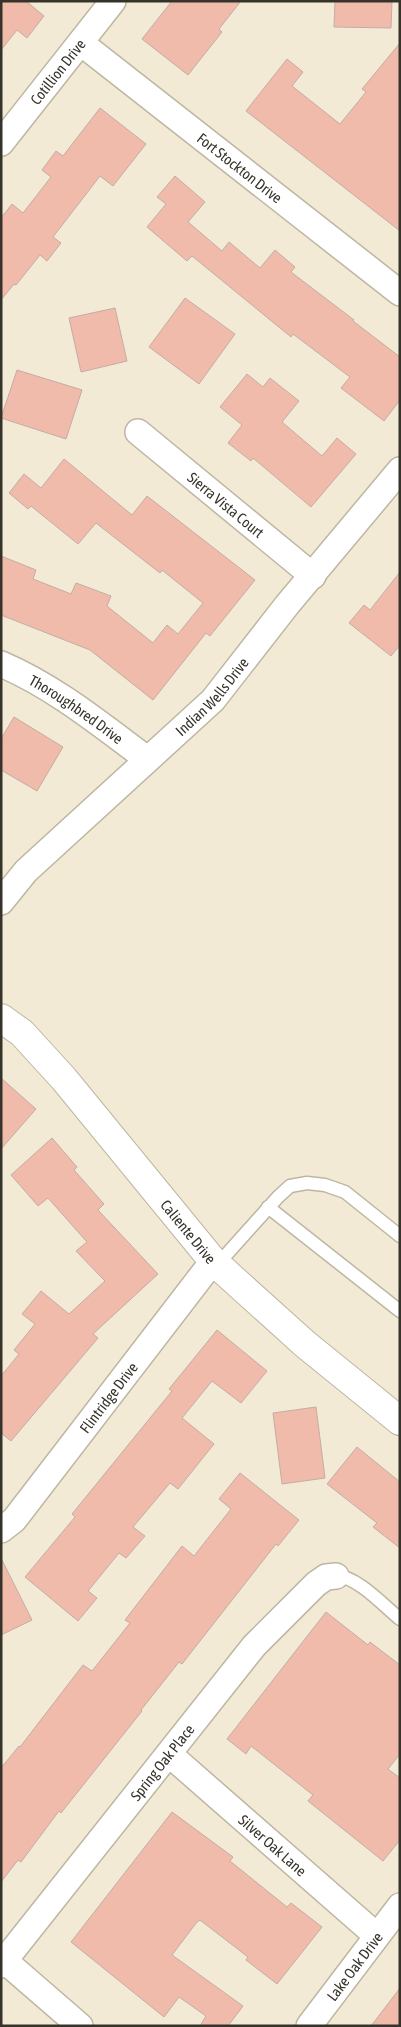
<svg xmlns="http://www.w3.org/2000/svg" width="401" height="2027" font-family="'Asap Condensed',sans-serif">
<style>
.building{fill:#f1bbab;stroke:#c4aca5}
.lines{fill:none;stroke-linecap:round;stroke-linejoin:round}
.service-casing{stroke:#bdb6a2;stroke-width:15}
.minor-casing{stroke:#bdb6a2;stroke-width:28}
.tertiary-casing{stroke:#bdb6a2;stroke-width:30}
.service{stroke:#fff;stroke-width:12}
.minor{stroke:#fff;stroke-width:25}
.tertiary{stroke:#fff;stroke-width:28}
.labels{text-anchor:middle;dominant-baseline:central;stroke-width:4;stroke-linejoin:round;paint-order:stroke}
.street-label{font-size:15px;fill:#36332b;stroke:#fff}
</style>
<rect width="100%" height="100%" fill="#f2ead5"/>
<path class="building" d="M1 1H26L44 16 27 38 17 30 1 50Z
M172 1H241L219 29 222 32 188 75 142 39Z
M335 1H392L391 28 334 27Z
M400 43V231L246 111 287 59 303 72 292 86 340 124 366 92 362 89Z
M100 108 146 144 113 186 100 176 53 237 61 243 47 261 40 255 16 285 14 284 1 300V218L12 204 23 213 51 177 42 170 56 151 63 156Z
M175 176 205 202 188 222 222 251 229 242 260 268 275 250 295 267 291 272 354 320 353 321 400 357V400L384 421 341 388 350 377 293 334 291 337 192 256 187 261 147 227 166 204 157 197Z
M185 298 235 334 199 384 149 347Z
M115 308 127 361 81 372 69 318Z
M17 370 82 390 66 439 1 418Z
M247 374 263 387 270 378 299 401 282 422 322 456 337 438 356 454 311 507 253 458 251 461 228 443 242 425 220 407Z
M64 459 132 515 147 496 255 580 210 636 206 633 153 700 90 650 1 615V556L36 570 33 579 71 594 76 583 111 596 107 606 153 643 167 625 178 634 203 603 162 570 160 573 96 523 78 544 31 506 28 509 9 493 24 474 41 488Z
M400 572V645L391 656 349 623 364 605 370 610Z
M14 717 63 747 37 791 1 770V739Z
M1 1078 36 1109 1 1149Z
M52 1138 77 1167 74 1170 104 1204 98 1210 158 1274 93 1334 98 1338 11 1441 1 1433V1376L19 1354 14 1350 35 1324 22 1314 41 1291 69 1314 105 1281 76 1251 87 1242 48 1198 38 1206 11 1175Z
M217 1330 267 1371 241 1403 212 1381 182 1418 214 1444 178 1489 170 1483 133 1527 145 1536 126 1558 119 1553 88 1591 97 1598 78 1621 25 1577 75 1517 72 1514 172 1391 169 1389Z
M316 1407 325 1478 282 1484 273 1413Z
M357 1447 400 1482V1548L373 1527 377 1523 327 1484Z
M240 1473 299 1520 278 1546 276 1544 182 1664 179 1662 141 1710 142 1711 61 1813 59 1811 21 1862 18 1860 1 1882V1768L19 1746 20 1747 83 1665 92 1671 130 1623 125 1620 182 1546 194 1556 231 1509 219 1499Z
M1 1558 32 1620 1 1635Z
M326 1612 368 1645 370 1642 400 1665V1754L388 1769 400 1778V1840L383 1861 308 1801 313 1795 251 1746 246 1754 227 1739Z
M172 1812 233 1857 230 1861 287 1907 291 1903 322 1927 277 1984 246 1960 248 1957 200 1920 197 1922 172 1955 243 2006 228 2026H200L206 2016 179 1997 164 2017 71 1942Z
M400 1988V2026H371Z"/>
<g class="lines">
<defs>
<path id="service" d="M268 1207 400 1311
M217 1265 278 1197 290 1186 307 1183 325 1185 345 1192 400 1236
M336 1576C357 1576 384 1606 400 1619"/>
<g id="minor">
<path id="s1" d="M81 43 400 293"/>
<path id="s2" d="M1 143 113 1"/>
<path id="s3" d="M138 432 313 576"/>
<path id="s4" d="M1 664C55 687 101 725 147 759"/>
<path id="s5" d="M1 902 26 871 213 700 287 605 400 470"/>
<path id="s6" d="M1 1530 14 1520 213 1261"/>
<path id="s7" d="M169 1754 377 1936"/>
<path d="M5 1961 80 2026"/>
<path id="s8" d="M1 1965 254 1646 316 1584 326 1577 336 1576"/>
<path id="s9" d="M309 2026 400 1906"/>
</g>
<g id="tertiary">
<path id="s10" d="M1 1018 22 1033 64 1079 213 1261 305 1344 400 1421"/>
</g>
</defs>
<use href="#service" class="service-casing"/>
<use href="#minor" class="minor-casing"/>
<use href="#tertiary" class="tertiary-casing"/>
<use href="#service" class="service"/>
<use href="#minor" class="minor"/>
<use href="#tertiary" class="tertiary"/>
</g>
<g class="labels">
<g class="street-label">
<text stroke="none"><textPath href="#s2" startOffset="91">Cotillion Drive</textPath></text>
<text stroke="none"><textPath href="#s1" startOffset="202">Fort Stockton Drive</textPath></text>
<text stroke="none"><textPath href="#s3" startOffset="114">Sierra Vista Court</textPath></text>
<text stroke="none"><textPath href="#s5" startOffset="295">Indian Wells Drive</textPath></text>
<text stroke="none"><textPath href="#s4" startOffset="88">Thoroughbred Drive</textPath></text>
<text stroke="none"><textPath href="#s10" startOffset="285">Caliente Drive</textPath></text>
<text stroke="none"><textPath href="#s6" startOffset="171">Flintridge Drive</textPath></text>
<text stroke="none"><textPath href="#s8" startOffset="259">Spring Oak Place</textPath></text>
<text stroke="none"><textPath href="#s7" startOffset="138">Silver Oak Lane</textPath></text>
<text stroke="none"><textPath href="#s9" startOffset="75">Lake Oak Drive</textPath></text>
</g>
</g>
<rect width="401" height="2027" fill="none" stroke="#36332b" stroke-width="5"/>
</svg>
